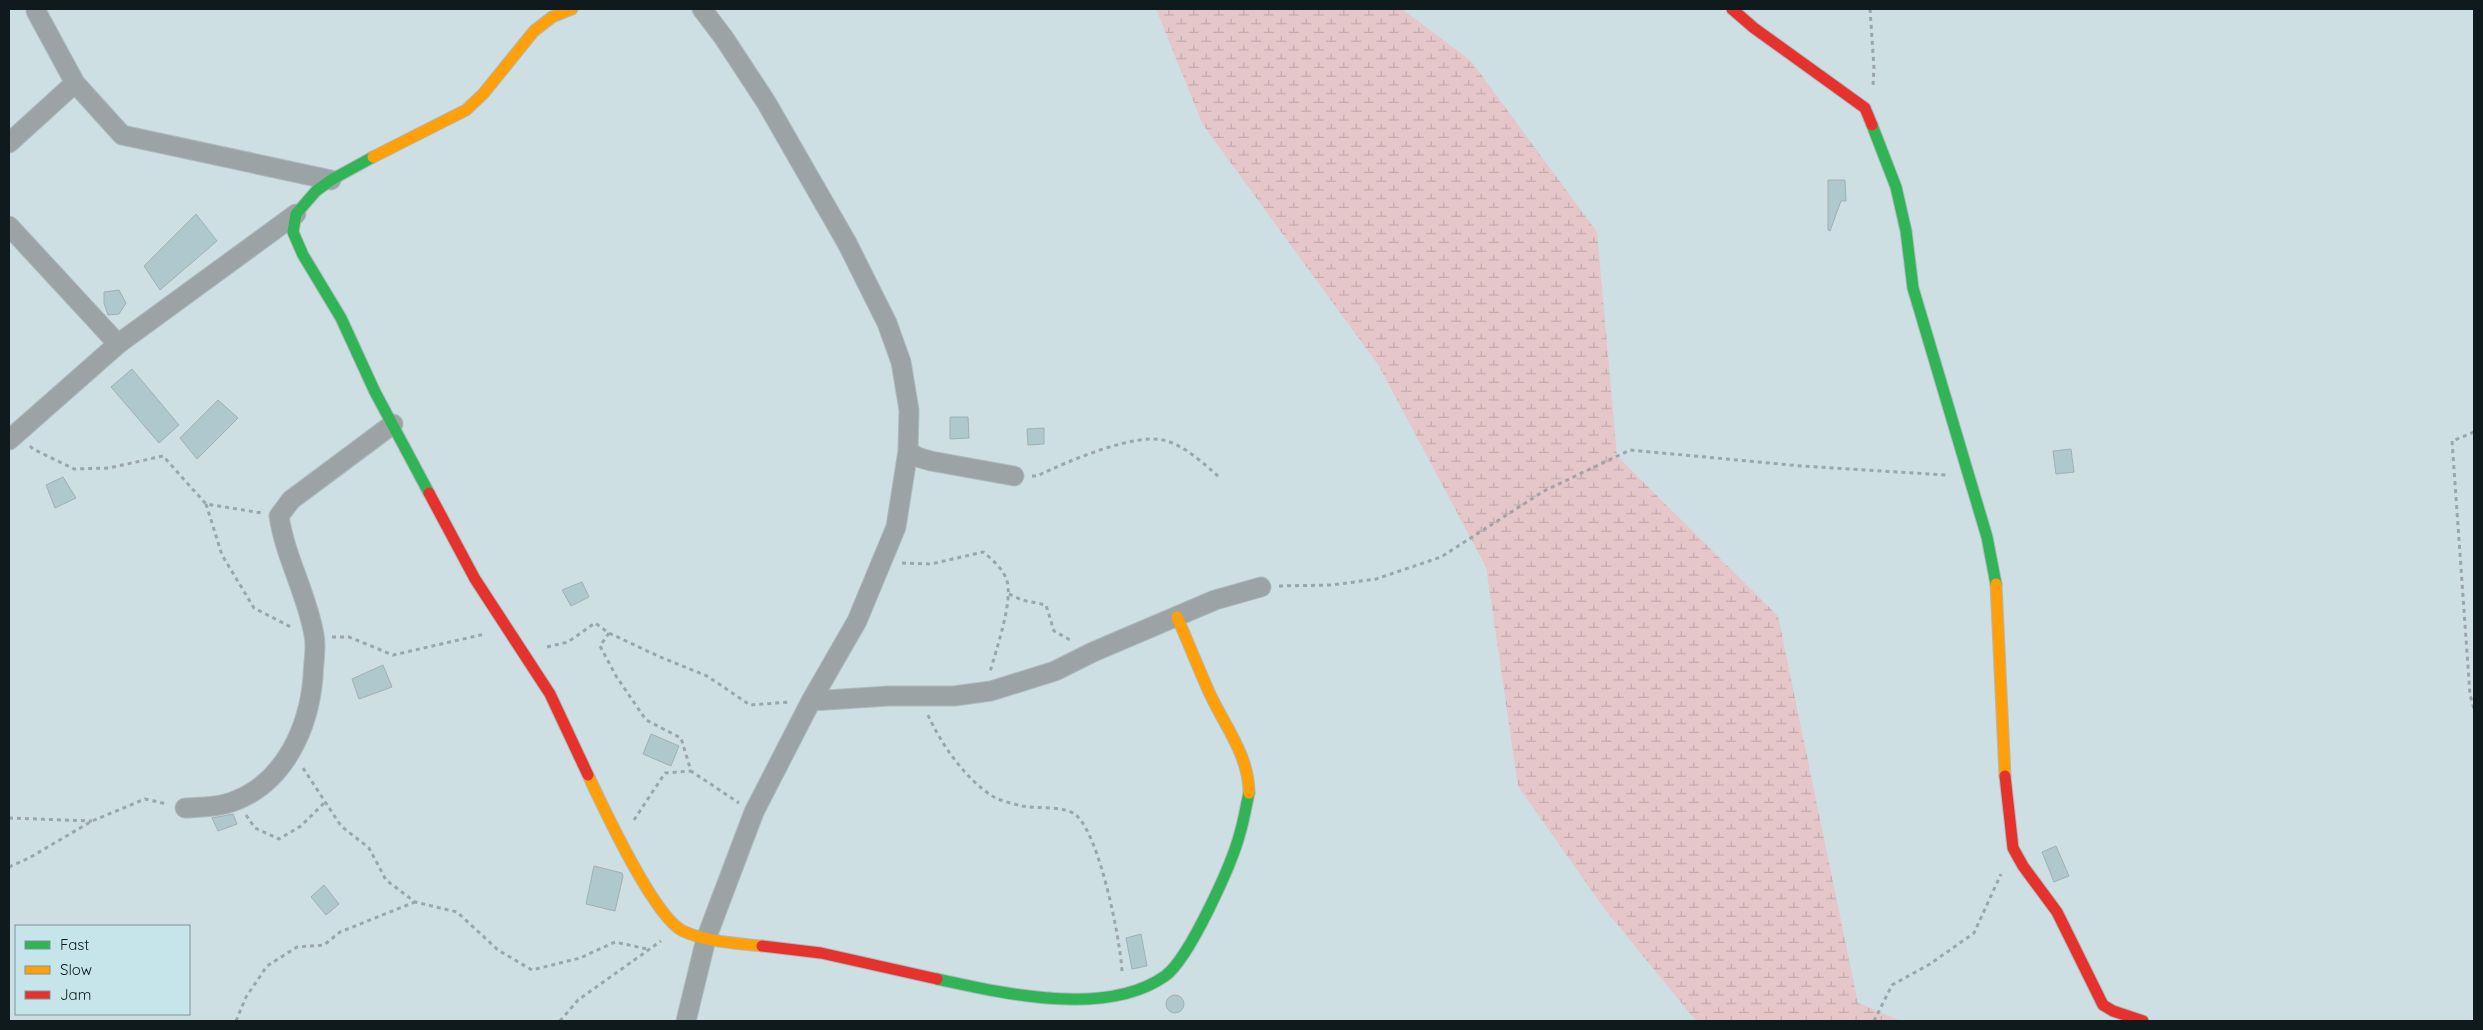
<svg xmlns="http://www.w3.org/2000/svg" width="2483" height="1030" font-family="Quicksand,sans-serif">
<style>
.wetland{fill:url(#wetland-marsh)}
.building{fill:#afc8cd;stroke:#a1afb2}
.lines{fill:none;stroke-linecap:round;stroke-linejoin:round}
.street-casing{stroke:#acbbbe;stroke-width:21}
.fast-casing{stroke:#acbbbe;stroke-width:13}
.slow-casing{stroke:#acbbbe;stroke-width:13}
.jam-casing{stroke:#acbbbe;stroke-width:13}
.path{stroke:#9ca6a8;stroke-width:3;stroke-dasharray:4 4;stroke-linecap:butt}
.street{stroke:#9ba3a5;stroke-width:19}
.fast{stroke:#30b455;stroke-width:11}
.slow{stroke:#ff9f0a;stroke-width:11}
.jam{stroke:#e5322d;stroke-width:11}
</style>
<defs>
<pattern id="wetland-marsh" width="20" height="14" patternUnits="userSpaceOnUse" patternTransform="scale(1.25)"><rect width="20" height="14" fill="#e5c6c9"/><path d="M1 5h8M5 5V1M11 12h8M15 12V8" fill="none" stroke="#c3aaac"/></pattern>
</defs>
<rect width="100%" height="100%" fill="#cddfe3"/>
<path class="wetland" d="M1156 9H1402L1471 61 1597 232 1617 456 1778 616 1858 1003 1901 1021H1696L1603 907 1518 786 1486 567 1379 366 1203 125Z"/>
<path class="building" d="M1828 180H1845L1846 201H1841L1830 231 1828 230Z
M196 214 217 241 160 290 144 266Z
M119 290 126 303 119 314 108 315 104 303V292Z
M132 369 179 425 159 443 111 387Z
M218 400 238 418 197 459 180 438Z
M950 417H968L969 438 950 439Z
M1044 428V444L1028 445 1027 429Z
M2071 449 2074 472 2056 474 2053 451Z
M63 477 76 498 55 508 46 485Z
M582 582 589 597 571 606 562 590Z
M383 665 392 687 359 699 352 679Z
M651 734 679 746 671 766 643 754Z
M233 814 237 824 218 831 212 818Z
M2056 846 2069 876 2054 882 2042 852Z
M594 866 622 873 623 876 615 911 586 904Z
M324 885 339 904 326 915 311 897Z
M1141 934 1147 966 1132 969 1126 938Z
M1166 1004a9 9 0 1 1 18 0a9 9 0 1 1-18 0Z"/>
<g class="lines">
<defs>
<path id="street" d="M36 11 75 83 122 135 331 180
M9 143 75 83
M9 226 118 344
M9 440 118 344 296 214
M908 451 917 457 931 461 1014 476
M811 701 889 696H954L991 691 1055 671 1093 652 1215 600 1261 587
M185 808C203 807 221 807 237 800 286 780 309 726 313 677 313 664 317 648 314 635 307 594 285 557 279 516L291 500 393 424
M686 1021 706 939 754 812 811 701 857 621 896 527 908 451 909 410 901 362 887 323 847 243 766 102 724 38 702 9"/>
<path id="fast" d="M1872 125 1896 187 1906 231 1913 288 1987 537 1996 584
M373 157 331 180 316 191 296 214 293 232 303 255 341 318 375 392 429 493
M937 979C1002 993 1106 1018 1165 976 1189 959 1232 864 1240 833 1244 820 1246 806 1249 793"/>
<path id="slow" d="M373 157 466 110 483 94 534 31 552 17 572 9
M1996 584 2005 776
M1177 617C1188 642 1198 667 1209 692 1224 725 1249 755 1249 793
M588 775C603 807 654 917 683 931 707 942 735 943 762 946"/>
<path id="jam" d="M1732 9 1754 28 1865 108 1872 125
M429 493 475 579 550 694 588 775
M2005 776 2013 848 2023 866 2057 912 2103 1005 2113 1011 2143 1021
M762 946 821 953 937 979"/>
</defs>
<use href="#street" class="street-casing"/>
<use href="#fast" class="fast-casing"/>
<use href="#slow" class="slow-casing"/>
<use href="#jam" class="jam-casing"/>
<path class="path" d="M1870 9 1874 68 1873 85
M2474 432 2452 441 2470 695 2474 709
M30 446 33 449 74 469 109 468 163 456 206 504 262 513
M1032 476H1037C1066 462 1137 431 1167 441 1186 447 1203 463 1218 476
M206 504 222 555 254 608 293 628
M902 563 931 564 983 552C992 559 1004 570 1007 581 1013 602 996 650 990 672
M1279 586 1332 585 1376 579 1441 557 1544 491 1630 450 1801 466 1946 475
M1009 594 1022 600 1046 605 1054 631 1072 641
M609 633 600 646 616 676 646 720 681 738 691 771 739 803
M332 637H349L393 655 485 634
M547 647 568 642 595 623 609 633 658 656 707 676 750 705 790 702
M928 715C941 744 966 780 994 797 1001 801 1014 804 1022 806 1037 809 1066 805 1077 816 1100 838 1120 938 1122 971
M303 768 341 826 369 848 386 880 415 902 457 912 498 950 532 970 580 958 615 942 647 949
M246 815 255 828 279 839 301 826 325 802
M9 818 92 821
M634 820 665 773 691 771
M9 867 29 858 92 821 145 799 167 804
M236 1021 246 997 267 966 297 947 324 945 340 932 415 902
M560 1021 578 1000 661 941
M1874 1021 1892 985 1930 964 1974 933 2001 874"/>
<use href="#street" class="street"/>
<use href="#fast" class="fast"/>
<use href="#slow" class="slow"/>
<use href="#jam" class="jam"/>
</g>
<rect width="2483" height="1030" fill="none" stroke="#0e1a1c" stroke-width="20"/>
<rect x="15" y="925" width="175" height="90" fill="#c5e5eb" stroke="#7c9498"/>
<rect x="25" y="941" width="25" height="8" fill="#30b455" stroke="#7c9498"/>
<text x="60" y="950" font-size="15" fill="#0e1a1c">Fast</text>
<rect x="25" y="966" width="25" height="8" fill="#ff9f0a" stroke="#7c9498"/>
<text x="60" y="975" font-size="15" fill="#0e1a1c">Slow</text>
<rect x="25" y="991" width="25" height="8" fill="#e5322d" stroke="#7c9498"/>
<text x="60" y="1000" font-size="15" fill="#0e1a1c">Jam</text>
</svg>
